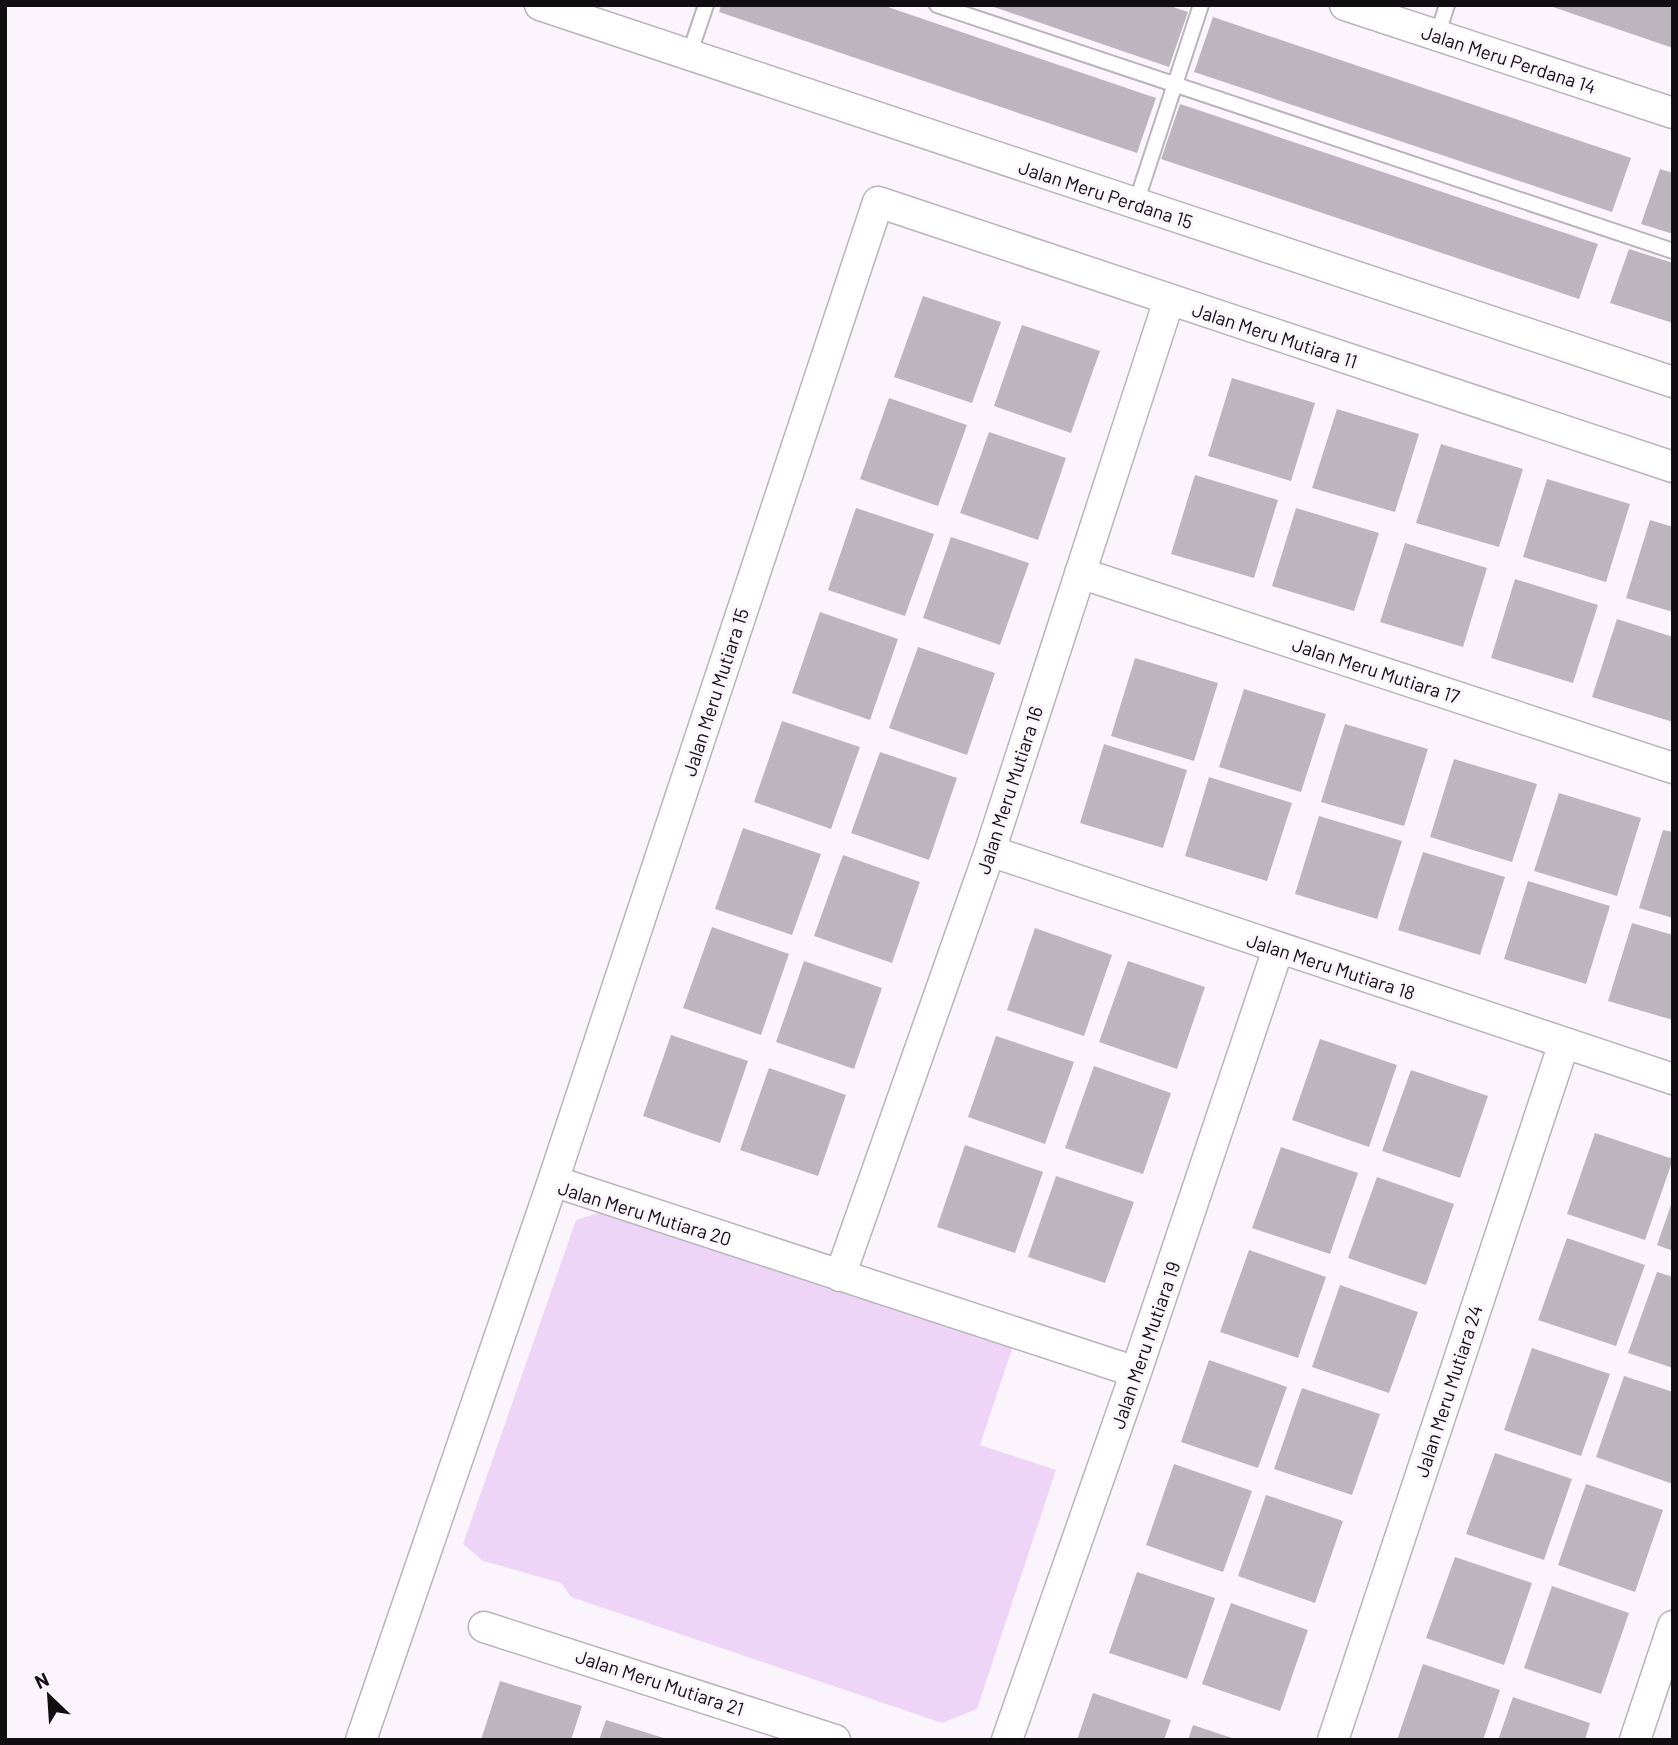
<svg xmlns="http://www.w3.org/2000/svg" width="1678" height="1745" font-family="Barlow,sans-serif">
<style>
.green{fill:#eed5f7}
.building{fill:#bcb5be}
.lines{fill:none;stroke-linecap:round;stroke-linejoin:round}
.lane-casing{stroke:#b9b3bb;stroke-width:18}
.street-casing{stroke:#b9b3bb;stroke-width:33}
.lane{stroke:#fff;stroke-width:14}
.street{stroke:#fff;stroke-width:30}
.labels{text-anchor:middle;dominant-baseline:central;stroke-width:5;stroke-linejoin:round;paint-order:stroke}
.street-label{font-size:19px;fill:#100e11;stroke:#fbf4fd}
</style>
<rect width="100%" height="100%" fill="#fbf4fd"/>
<path class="green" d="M601 1212 1013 1346 980 1445 1056 1470 977 1709 942 1723 571 1597 561 1583 483 1561 463 1544 576 1220Z"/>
<path class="building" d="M721 5H882L1156 98 1137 153 719 12Z
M988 5H1167L1188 12 1169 67Z
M1547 5H1673V48L1623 31Z
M1213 17 1631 158 1612 212 1194 72Z
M1180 104 1598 244 1579 299 1161 159Z
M1660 169 1673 173V234L1641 224Z
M1629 249 1673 263V323L1610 303Z
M923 296 1001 322 972 403 894 377Z
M1022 325 1100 351 1071 433 994 406Z
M1232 378 1315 403 1291 481 1208 456Z
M889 398 967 425 938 506 860 479Z
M1337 409 1419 434 1395 512 1312 488Z
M989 432 1066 458 1038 540 960 513Z
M1441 444 1523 469 1499 547 1416 523Z
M1195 475 1278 500 1254 578 1171 554Z
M1547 479 1630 504 1606 582 1523 557Z
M856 508 934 534 905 616 828 590Z
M1296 508 1379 533 1354 611 1272 586Z
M1650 520 1673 527V612L1626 598Z
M951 537 1029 563 1000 645 923 618Z
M1405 543 1487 568 1463 647 1380 622Z
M1515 579 1598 605 1573 683 1491 658Z
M820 612 898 639 870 720 792 693Z
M1617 619 1673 637V722L1592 697Z
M918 647 995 673 967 755 889 728Z
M1135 658 1218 683 1194 761 1111 736Z
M1244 689 1326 714 1301 792 1219 767Z
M782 721 860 747 831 829 754 802Z
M1345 724 1428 749 1404 826 1321 802Z
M1104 744 1187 770 1163 848 1080 823Z
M880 752 957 778 929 860 851 833Z
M1454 759 1537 784 1512 862 1430 837Z
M1209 777 1292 803 1267 881 1185 856Z
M1559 793 1641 818 1617 896 1534 871Z
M1319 816 1402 841 1377 919 1295 894Z
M743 828 821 854 792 935 715 909Z
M1663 830 1673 832V918L1639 908Z
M1423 852 1505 877 1480 955 1398 930Z
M843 855 920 882 892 963 814 936Z
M1528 881 1610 906 1586 984 1504 959Z
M1632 923 1673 935V1020L1608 1001Z
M712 927 789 954 761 1035 683 1008Z
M1035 928 1112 955 1084 1036 1007 1010Z
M804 961 882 988 854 1069 776 1042Z
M1128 961 1205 987 1177 1069 1099 1042Z
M671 1035 748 1061 720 1143 643 1116Z
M996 1036 1074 1062 1045 1144 968 1117Z
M1320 1039 1397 1065 1369 1147 1292 1120Z
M1094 1066 1171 1093 1143 1174 1065 1148Z
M769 1068 846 1095 818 1176 740 1150Z
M1411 1070 1488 1096 1460 1178 1382 1151Z
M1595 1133 1673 1159 1645 1240 1567 1214Z
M965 1145 1043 1172 1015 1253 937 1227Z
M1281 1147 1358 1173 1330 1254 1252 1228Z
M1056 1176 1134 1202 1105 1283 1028 1257Z
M1377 1177 1454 1204 1426 1285 1348 1258Z
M1672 1202H1673V1251L1657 1245Z
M1567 1238 1645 1265 1616 1346 1538 1320Z
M1249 1250 1326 1277 1298 1358 1220 1332Z
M1657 1272 1673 1277V1368L1628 1353Z
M1340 1285 1418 1312 1389 1393 1312 1367Z
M1532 1348 1610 1374 1581 1456 1504 1430Z
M1209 1360 1287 1387 1258 1468 1181 1442Z
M1624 1376 1673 1392V1484L1596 1457Z
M1302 1388 1380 1414 1352 1495 1274 1469Z
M1495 1453 1572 1479 1544 1560 1466 1534Z
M1174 1464 1252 1491 1223 1572 1146 1545Z
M1586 1484 1663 1510 1635 1592 1558 1565Z
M1266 1495 1343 1521 1315 1603 1238 1576Z
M1455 1557 1532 1583 1504 1665 1426 1638Z
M1137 1572 1215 1598 1187 1679 1109 1653Z
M1552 1586 1629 1613 1601 1694 1524 1668Z
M1231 1603 1308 1630 1280 1711 1202 1684Z
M1423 1664 1500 1690 1483 1740H1397Z
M500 1681 582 1706 571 1740H481Z
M1093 1693 1171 1720 1164 1740H1077Z
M1513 1697 1590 1723 1585 1740H1498Z
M606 1720 667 1739V1740H599Z
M1193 1725 1235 1739V1740H1188Z"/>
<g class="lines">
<defs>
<path id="lane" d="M937 5 1673 251
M1437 36 1447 5
M689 55 706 5
M1136 203 1201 5"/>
<path id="street" d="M540 5 1673 382
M1345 5 1673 113
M1080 573 1673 768
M990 851 1673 1079
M553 1181 1136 1372
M840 1276 990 851 1169 300
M484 1627 835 1740
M361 1740 553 1181 878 202 1673 467
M1007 1740 1136 1372 1278 949
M1333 1740 1564 1043
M1635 1740 1673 1626"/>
</defs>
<use href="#lane" class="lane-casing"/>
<use href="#street" class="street-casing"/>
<use href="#lane" class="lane"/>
<use href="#street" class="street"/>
</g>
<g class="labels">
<g class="street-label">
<text transform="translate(1509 59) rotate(18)">Jalan Meru Perdana 14</text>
<text transform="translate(1106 194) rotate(18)">Jalan Meru Perdana 15</text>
<text transform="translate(1275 335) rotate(18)">Jalan Meru Mutiara 11</text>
<text transform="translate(1376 670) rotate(18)">Jalan Meru Mutiara 17</text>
<text transform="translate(715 692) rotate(-72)">Jalan Meru Mutiara 15</text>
<text transform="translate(1009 790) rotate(-72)">Jalan Meru Mutiara 16</text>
<text transform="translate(1331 966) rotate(18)">Jalan Meru Mutiara 18</text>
<text transform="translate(645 1213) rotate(17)">Jalan Meru Mutiara 20</text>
<text transform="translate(1145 1345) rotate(-71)">Jalan Meru Mutiara 19</text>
<text transform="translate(1448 1391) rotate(-72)">Jalan Meru Mutiara 24</text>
<text transform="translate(660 1682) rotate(18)">Jalan Meru Mutiara 21</text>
</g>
</g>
<rect width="1678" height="1745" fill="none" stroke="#100e11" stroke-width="14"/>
<g transform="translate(49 1696) rotate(335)" stroke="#fbf4fd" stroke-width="5" paint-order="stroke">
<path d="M0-5L12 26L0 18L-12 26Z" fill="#100e11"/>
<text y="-10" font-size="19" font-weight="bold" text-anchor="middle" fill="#100e11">N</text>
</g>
</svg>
